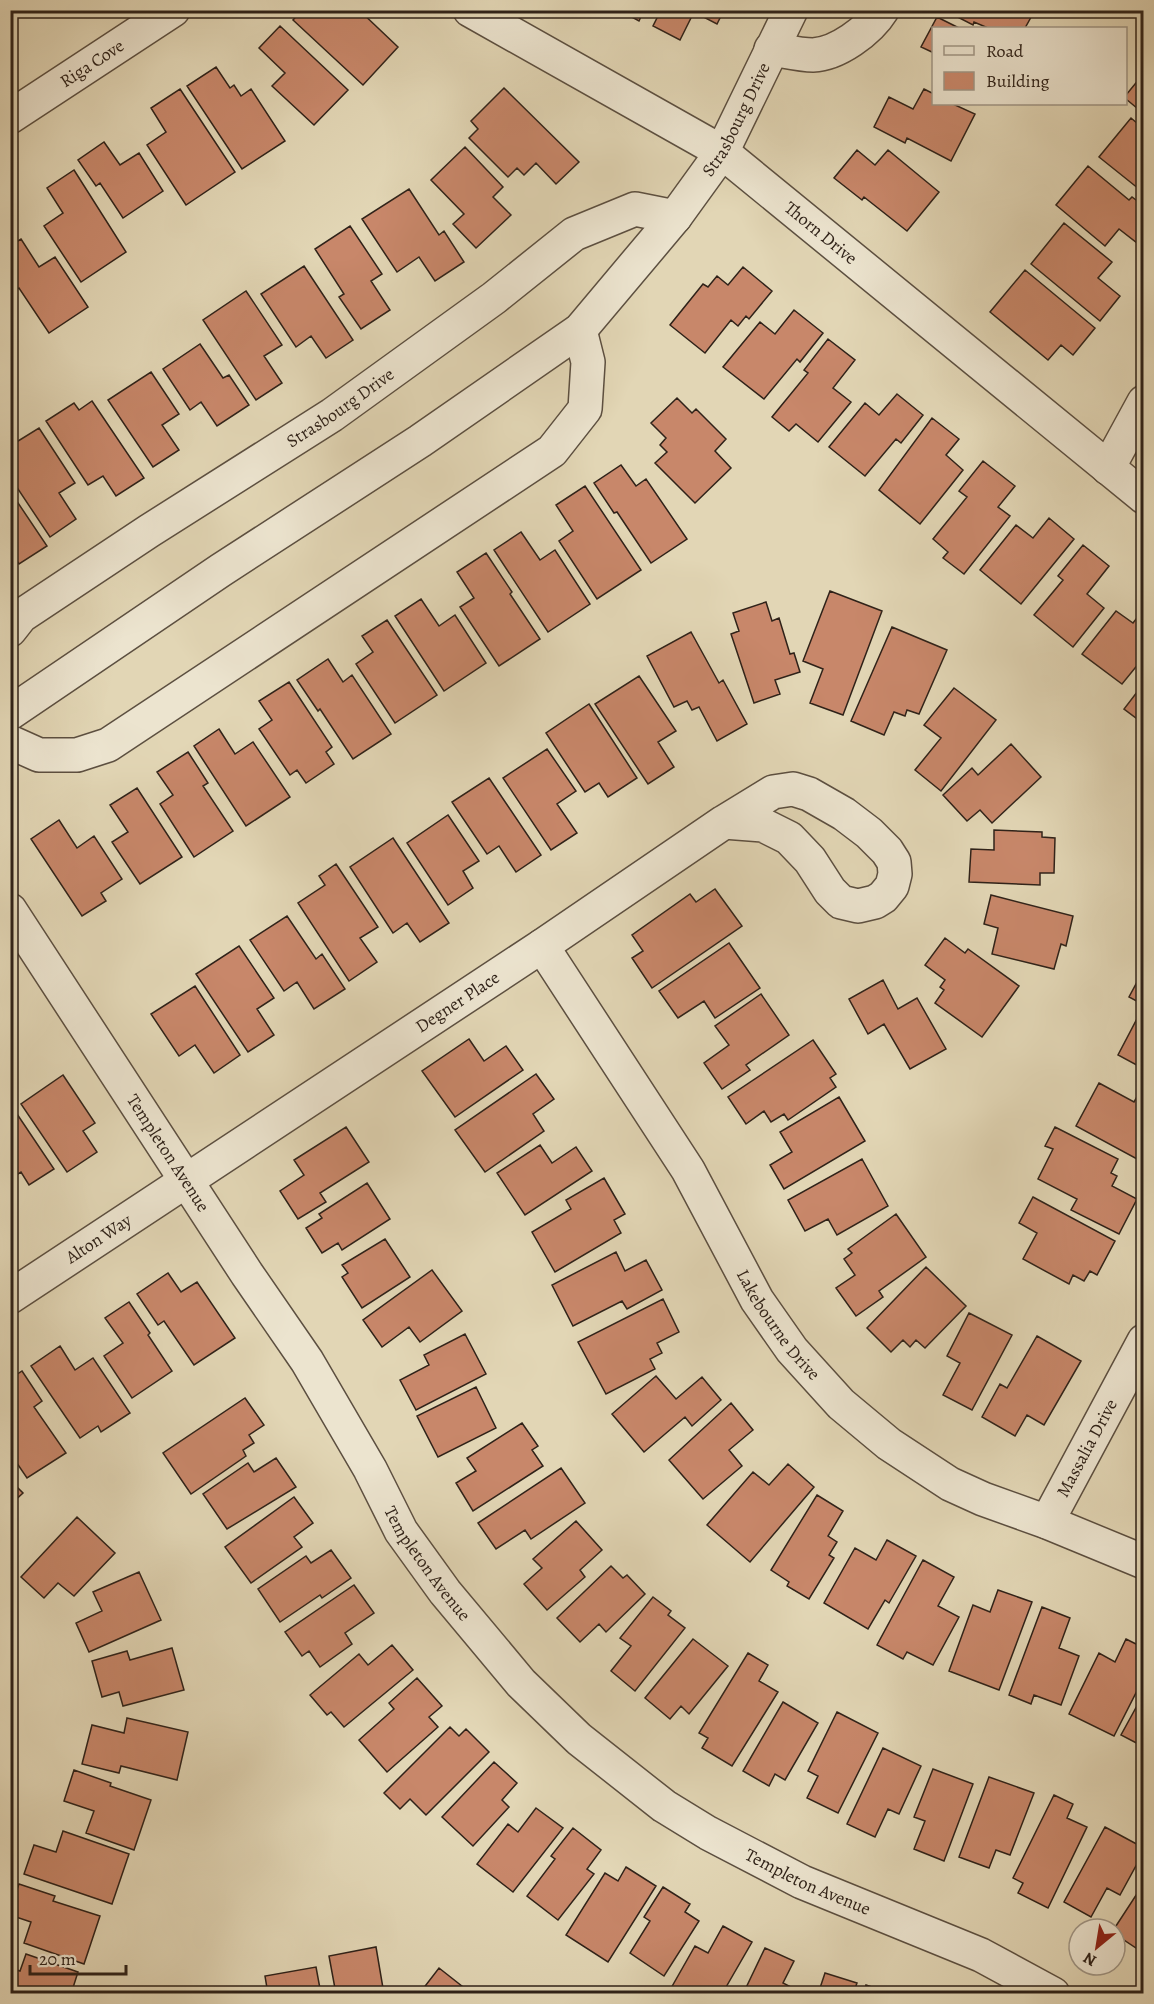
<svg xmlns="http://www.w3.org/2000/svg" width="1154" height="2004" font-family="Alegreya,serif">
<style>
.building{fill:#c8876a;stroke:#2f2219;stroke-width:1.5}
.lines{fill:none;stroke-linecap:round;stroke-linejoin:round}
.minor-casing{stroke:#5c4f40;stroke-width:36}
.minor{stroke:#ece4cf;stroke-width:33}
.labels{text-anchor:middle;dominant-baseline:central;stroke-width:4.5;stroke-linejoin:round;paint-order:stroke}
.street-label{font-size:18px;fill:#2f2219;stroke:#ece4cf}
</style>
<rect width="100%" height="100%" fill="#e2d6b5"/>
<filter id="stains"><feTurbulence type="fractalNoise" baseFrequency=".00333" numOctaves="4"/><feColorMatrix values="0 0 0 0 .2 0 0 0 0 .09 0 0 0 0 .02 0 0 0 .5 -.17"/></filter>
<radialGradient id="worn" r=".72"><stop offset=".6" stop-color="#630" stop-opacity="0"/><stop offset="1" stop-color="#630" stop-opacity=".3"/></radialGradient>
<path class="building" d="M302 10H326L333 16 338 10H359L398 47 363 85 293 20Z
M619 10H644L639 21Z
M661 10H724L717 24 694 12 680 40 653 26Z
M944 10H1035L1025 28H988L974 22 973 25Z
M937 17 959 28H934V53L921 47Z
M280 26 348 90 314 125 272 86 285 73 259 48Z
M216 67 230 88 234 85 241 96 251 89 285 141 242 169 187 86Z
M1144 73V114L1126 99V95Z
M504 88 579 162 556 184 536 163 524 175 517 168 508 177 469 138 478 129 471 121Z
M180 89 235 172 186 205 147 145 166 132 151 108Z
M924 89 934 94V104H953L975 114 951 161 907 138 905 143 874 127 889 97 913 109Z
M1131 118 1144 129V193L1099 157Z
M104 142 120 165 139 153 163 191 123 218 100 183 96 186 78 160Z
M465 147 503 187 493 197 511 215 476 248 453 224 464 214 431 180Z
M857 150 875 165 888 150 939 192 907 231 864 197 862 200 834 178Z
M1088 166 1129 200 1132 197 1144 206V244L1141 246 1119 229 1105 246 1056 205Z
M74 170 126 252 81 282 44 226 63 213 47 188Z
M409 189 439 235 444 231 464 262 435 281 419 257 397 272 362 219Z
M1064 223 1112 262 1098 278 1120 296 1100 321 1031 264Z
M350 226 382 274 371 281 390 310 361 329 339 297 344 294 315 249Z
M21 239 39 267 55 257 88 307 49 333 19 288 13 292 10 288V246Z
M304 266 353 340 326 358 311 336 296 347 261 294Z
M743 267 772 291 749 319 746 316 738 326 731 320 705 353 670 325 703 284 708 287 717 276 728 285Z
M1025 270 1095 328 1073 355 1061 345 1048 360 990 312Z
M246 291 282 345 264 356 282 383 256 400 203 320Z
M794 310 823 333 800 362 797 359 764 399 723 367 760 322 775 334Z
M828 339 855 360 833 388 851 402 818 442 796 424 789 431 772 417 808 373 804 370Z
M200 344 223 378 229 375 249 405 217 426 201 402 190 410 163 369Z
M151 372 179 414 162 425 179 450 153 467 108 400Z
M897 394 923 415 901 443 896 439 865 476 829 447 865 403 879 415Z
M677 398 692 413 696 409 726 439 715 451 731 468 695 503 655 463 667 452 660 445 666 438 651 423Z
M92 401 144 478 116 496 103 476 88 485 46 421 74 403 79 410Z
M932 418 959 439 946 455 963 470 920 524 879 490Z
M39 428 75 483 59 493 76 519 50 537 10 477V446Z
M983 461 1015 486 998 507 1010 516 964 574 943 558 948 552 933 539 967 497 959 491Z
M621 465 636 486 646 479 687 539 651 563 617 512 614 513 594 483Z
M585 486 641 570 597 599 559 541 573 531 556 505Z
M10 491 47 546 19 564 10 551Z
M1049 518 1074 539 1021 604 980 570 1016 525 1033 538Z
M521 532 540 560 555 550 590 604 548 632 494 550Z
M1083 545 1109 566 1087 594 1104 608 1073 647 1034 615 1063 580 1058 576Z
M486 553 512 592 510 594 540 639 499 666 460 607 474 598 457 572Z
M830 591 882 611 843 715 810 703 823 669 803 661Z
M421 599 439 626 455 615 486 663 444 691 395 616Z
M766 602 772 621 779 618 790 654 794 653 800 672 775 680 780 694 754 703 731 634 739 631 733 613Z
M1144 609V657L1122 684 1082 654 1116 611 1133 623Z
M387 620 437 695 395 723 356 664 373 652 362 636Z
M892 627 947 650 919 714 907 710 905 716 894 712 884 735 851 721Z
M691 632 719 683 723 680 747 724 717 741 699 707 692 710 687 701 674 707 647 656Z
M328 659 343 682 352 675 391 734 353 759 320 709 318 711 297 680Z
M639 676 676 731 658 742 674 767 648 784 595 704Z
M289 682 332 747 326 752 334 764 306 783 297 770 290 775 259 729 272 720 259 701Z
M1144 683V724L1124 709Z
M954 688 996 720 941 791 915 770 941 738 924 725Z
M589 704 637 778 608 797 599 783 585 792 546 733Z
M219 729 235 754 253 742 290 797 246 826 194 746Z
M1011 744 1041 777 992 823 980 810 967 821 943 795 972 768 978 775Z
M547 749 576 791 557 804 577 833 551 850 503 778Z
M188 752 208 783 203 786 233 831 194 857 160 804 173 795 157 772Z
M489 778 541 855 516 872 499 846 487 854 452 802Z
M137 788 182 857 140 884 112 842 128 832 110 805Z
M448 815 479 861 463 871 473 888 448 905 407 843Z
M59 820 77 848 94 836 122 879 101 893 106 901 82 916 31 839Z
M994 830 1042 832V837L1055 838 1054 873H1040V885L969 882 971 849 994 850Z
M393 838 449 923 420 942 407 923 393 933 350 867Z
M336 864 378 927 360 938 377 962 349 981 298 903 325 885 319 876Z
M715 889 742 926 652 988 632 958 643 951 632 935 690 894 696 902Z
M991 895 1073 916 1066 946 1061 944 1054 969 992 954 998 928 984 924Z
M287 916 316 959 322 954 345 989 314 1009 297 982 284 991 250 940Z
M945 938 965 953 968 949 1019 986 982 1037 935 1003 944 990 940 987 945 980 925 965Z
M729 943 760 988 715 1018 704 1001 678 1018 659 991Z
M239 946 274 998 257 1009 274 1035 248 1052 196 974Z
M1144 969V1005L1129 997Z
M883 980 898 1009 917 998 946 1049 910 1069 884 1024 868 1034 849 999Z
M195 986 240 1055 214 1073 195 1045 179 1056 151 1014Z
M761 994 789 1035 746 1065 750 1070 722 1089 704 1063 729 1045 715 1026Z
M1140 1013 1144 1015V1069L1118 1055Z
M469 1039 484 1061 506 1046 523 1070 455 1117 422 1071Z
M813 1040 836 1074 830 1078 836 1087 788 1120 784 1114 771 1122 764 1111 746 1124 728 1097Z
M536 1074 554 1099 533 1114 544 1131 485 1172 455 1130Z
M63 1075 95 1123 83 1131 97 1152 67 1172 21 1104Z
M1099 1083 1134 1102 1141 1090 1144 1091V1151L1142 1150 1137 1159 1076 1126Z
M839 1097 865 1141 784 1189 770 1165 792 1152 780 1132Z
M15 1111 54 1169 29 1185 21 1172 10 1179V1115Z
M346 1127 369 1162 320 1193 326 1202 298 1219 280 1191 304 1175 294 1160Z
M1055 1127 1118 1159 1111 1173 1117 1176 1112 1186 1137 1199 1119 1234 1071 1210 1077 1199 1038 1179 1053 1149 1045 1146Z
M540 1145 552 1163 576 1147 592 1171 525 1215 497 1173Z
M862 1159 888 1206 837 1235 828 1219 805 1231 788 1200Z
M604 1178 625 1214 614 1220 621 1233 555 1272 532 1232 571 1209 566 1200Z
M367 1183 390 1219 342 1250 338 1243 322 1253 306 1228 322 1218 319 1214Z
M1033 1197 1115 1241 1097 1275 1090 1271 1084 1281 1073 1275 1069 1284 1023 1259 1037 1233 1019 1223Z
M896 1214 926 1257 879 1291 883 1297 856 1316 836 1288 855 1275 844 1259 852 1253 848 1249Z
M385 1239 410 1277 362 1308 342 1277 348 1273 342 1265Z
M616 1252 625 1271 646 1260 662 1290 627 1309 622 1301 573 1326 552 1285Z
M926 1267 966 1306 925 1348 916 1340 910 1347 903 1340 891 1352 867 1328Z
M432 1270 462 1311 420 1342 409 1327 382 1347 363 1320Z
M168 1273 181 1292 197 1282 235 1338 194 1365 164 1321 158 1325 137 1294Z
M663 1299 679 1332 657 1343 662 1353 650 1359 655 1369 606 1394 578 1342Z
M129 1302 150 1333 148 1335 172 1371 132 1398 104 1356 123 1343 105 1318Z
M969 1313 1012 1335 972 1410 943 1395 960 1363 947 1356Z
M465 1334 486 1374 416 1410 400 1380 429 1365 424 1355Z
M1037 1336 1081 1361 1044 1425 1027 1415 1015 1436 982 1417 1000 1384 1007 1388Z
M60 1346 75 1370 93 1358 130 1413 101 1432 98 1426 80 1438 31 1366Z
M22 1371 42 1401 34 1407 66 1453 27 1478 10 1453V1379Z
M656 1376 676 1399 702 1377 721 1400 692 1426 685 1417 644 1452 612 1414Z
M476 1387 496 1428 438 1457 417 1416Z
M245 1398 264 1425 249 1435 254 1443 243 1450 246 1456 191 1494 163 1453Z
M731 1403 753 1430 729 1450 742 1466 703 1499 669 1460Z
M522 1423 538 1446 532 1450 543 1466 473 1511 456 1483 476 1471 467 1458Z
M276 1458 296 1487 227 1529 203 1494 248 1463 254 1472Z
M788 1464 814 1487 750 1562 707 1525 753 1472 769 1485Z
M561 1468 585 1503 531 1539 525 1530 496 1549 478 1523Z
M10 1480 23 1493 10 1505Z
M817 1495 843 1511 828 1536 837 1542 829 1555 834 1558 809 1599 787 1586 789 1582 771 1570Z
M294 1497 313 1523 294 1537 302 1547 251 1583 225 1547Z
M77 1517 115 1553 74 1596 58 1583 44 1598 21 1577Z
M576 1521 602 1550 580 1570 585 1577 547 1610 524 1584 542 1568 533 1559Z
M887 1540 916 1556 889 1603 885 1600 868 1629 824 1603 855 1548 876 1560Z
M331 1550 351 1578 322 1598 320 1595 280 1622 258 1589 306 1556 311 1563Z
M923 1560 954 1577 938 1606 959 1617 933 1665 907 1652 903 1659 877 1645Z
M611 1566 623 1578 627 1575 645 1594 606 1632 599 1624 580 1642 557 1618Z
M139 1572 161 1620 89 1652 76 1623 102 1611 93 1592Z
M354 1585 374 1613 345 1633 352 1644 320 1667 309 1651 302 1656 285 1632Z
M998 1590 1032 1602 999 1690 949 1671 973 1605 990 1612Z
M653 1597 671 1611 668 1615 685 1628 635 1691 611 1671 631 1646 620 1638Z
M1042 1607 1070 1618 1059 1648 1079 1656 1061 1705 1034 1695 1031 1704 1009 1695Z
M693 1639 728 1666 689 1714 681 1706 670 1719 645 1698Z
M1126 1639 1144 1648V1677L1114 1736 1069 1714 1099 1653 1115 1662Z
M392 1645 413 1670 344 1727 331 1712 327 1715 310 1695 359 1654 368 1665Z
M172 1648 184 1690 123 1706 119 1692 102 1697 92 1661 127 1651 130 1660Z
M748 1653 768 1665 759 1681 778 1692 732 1766 702 1748 708 1738 699 1733Z
M417 1678 442 1706 429 1717 438 1727 387 1772 359 1740 394 1709 389 1703Z
M1144 1693V1747L1121 1735Z
M783 1702 818 1723 785 1780 775 1774 769 1786 743 1771Z
M837 1712 878 1733 838 1813 807 1798 818 1776 808 1771Z
M127 1718 188 1732 177 1780 121 1766 119 1773 82 1764 92 1725 124 1733Z
M450 1727 459 1736 466 1729 489 1752 426 1815 410 1799 400 1809 384 1793Z
M883 1748 921 1766 899 1814 888 1809 875 1837 847 1824Z
M494 1762 517 1783 502 1800 509 1807 473 1846 442 1817Z
M933 1769 973 1784 944 1861 914 1849 925 1821 914 1817Z
M74 1770 111 1783 110 1786 151 1800 134 1850 86 1833 94 1811 64 1801Z
M989 1777 1034 1793 1010 1855 996 1850 989 1868 959 1857Z
M1054 1795 1073 1804 1067 1818 1087 1827 1048 1908 1018 1893 1023 1883 1013 1878Z
M536 1808 563 1828 513 1892 477 1864 508 1824 518 1832Z
M1105 1827 1144 1848V1851L1120 1895 1107 1888 1091 1917 1064 1902Z
M573 1828 601 1850 587 1869 594 1874 558 1920 527 1896 555 1859 551 1856Z
M63 1831 129 1854 112 1904 24 1874 34 1845 56 1852Z
M626 1867 656 1886 608 1962 566 1935 605 1873 618 1881Z
M1144 1883V1936L1136 1948 1115 1934 1114 1929Z
M19 1884 55 1896 53 1901 100 1916 84 1964 24 1943 31 1922 10 1915V1909Z
M663 1887 690 1904 685 1912 699 1921 664 1976 630 1953 650 1921 644 1917Z
M723 1926 752 1942 722 1994H676L670 1990 695 1946 708 1953Z
M376 1947 384 1994H336L329 1956Z
M765 1948 794 1961 783 1983 791 1987 788 1994H743Z
M26 1954 78 1972 71 1994H10V1968L20 1971Z
M316 1967 321 1994H268L265 1976Z
M439 1968 472 1994H419Z
M825 1973 857 1983 853 1994H818Z
M866 1985 892 1994H864Z"/>
<g class="lines">
<defs>
<g id="minor">
<path id="s1" d="M470 10 722 152 1144 497"/>
<path d="M771 49C784 51 800 55 813 55 837 54 869 31 882 10"/>
<path id="s2" d="M10 117 173 10"/>
<path d="M1108 468 1144 402"/>
<path id="s3" d="M10 630 21 616 149 531 332 415 494 298 574 234 635 209 675 217"/>
<path id="s4" d="M10 713 221 570 420 441 580 330 675 217 722 152 791 10"/>
<path d="M10 742 39 755H77L108 745 552 451 585 409 588 362 580 330"/>
<path id="s5" d="M10 910 247 1274 307 1361 370 1469 401 1531 445 1592 521 1683 579 1739 664 1806 708 1833 802 1882 981 1955 1053 1994"/>
<path id="s6" d="M542 946 688 1170 757 1300 792 1350 841 1404 889 1444 950 1484 983 1499 1047 1522 1144 1562"/>
<path id="s7" d="M10 1297 542 946 724 822 773 792 793 789 809 794 844 814 869 833 887 851 894 862 895 874 892 886 883 897 875 902 858 906 841 902 830 891 810 860 789 838 763 825 724 822"/>
<path id="s8" d="M1047 1522 1144 1341"/>
</g>
</defs>
<use href="#minor" class="minor-casing"/>
<use href="#minor" class="minor"/>
</g>
<g class="labels">
<g class="street-label">
<text stroke="none"><textPath href="#s2" startOffset="98">Riga Cove</textPath></text>
<text stroke="none"><textPath href="#s4" startOffset="950">Strasbourg Drive</textPath></text>
<text stroke="none"><textPath href="#s1" startOffset="417">Thorn Drive</textPath></text>
<text stroke="none"><textPath href="#s3" startOffset="399">Strasbourg Drive</textPath></text>
<text stroke="none"><textPath href="#s7" startOffset="536">Degner Place</textPath></text>
<text stroke="none"><textPath href="#s5" startOffset="290">Templeton Avenue</textPath></text>
<text stroke="none"><textPath href="#s7" startOffset="106">Alton Way</textPath></text>
<text stroke="none"><textPath href="#s6" startOffset="447">Lakebourne Drive</textPath></text>
<text stroke="none"><textPath href="#s8" startOffset="84">Massalia Drive</textPath></text>
<text stroke="none"><textPath href="#s5" startOffset="776">Templeton Avenue</textPath></text>
<text stroke="none"><textPath href="#s5" startOffset="1280">Templeton Avenue</textPath></text>
</g>
</g>
<rect width="1154" height="2004" fill="none" stroke="#e2d6b5" stroke-width="36"/>
<rect x="12" y="12" width="1130" height="1980" fill="none" stroke="#2f2219" stroke-width="3"/>
<rect x="18" y="18" width="1118" height="1968" fill="none" stroke="#2f2219" stroke-width="1.5"/>
<rect x="932" y="27" width="195" height="78" fill="#ece4cf" stroke="#a09686" stroke-width="1.5"/>
<rect x="944" y="46" width="30" height="9" fill="#ece4cf" stroke="#a09686" stroke-width="1.5"/>
<text x="986" y="57" font-size="18" fill="#2f2219">Road</text>
<rect x="944" y="72" width="30" height="18" fill="#c8876a" stroke="#a09686" stroke-width="1.5"/>
<text x="986" y="87" font-size="18" fill="#2f2219">Building</text>
<g transform="translate(1097 1947) rotate(210)"><circle r="28" fill="#ece4cf" stroke="#a09686" stroke-width="1.5"/>
<path d="M0-4.5L10 22L0 15L-10 22Z" fill="#8f2418"/>
<text y="-9" font-size="16" font-weight="bold" text-anchor="middle" fill="#2f2219">N</text>
</g>
<path d="M30 1965v9h96v-9" fill="none" stroke="#2f2219" stroke-width="3"/>
<text x="39" y="1965" font-size="18" fill="#2f2219" stroke="#ece4cf" stroke-width="4.5" paint-order="stroke">20 m</text>
<rect width="100%" height="100%" filter="url(#stains)"/>
<rect width="100%" height="100%" fill="url(#worn)"/>
</svg>
